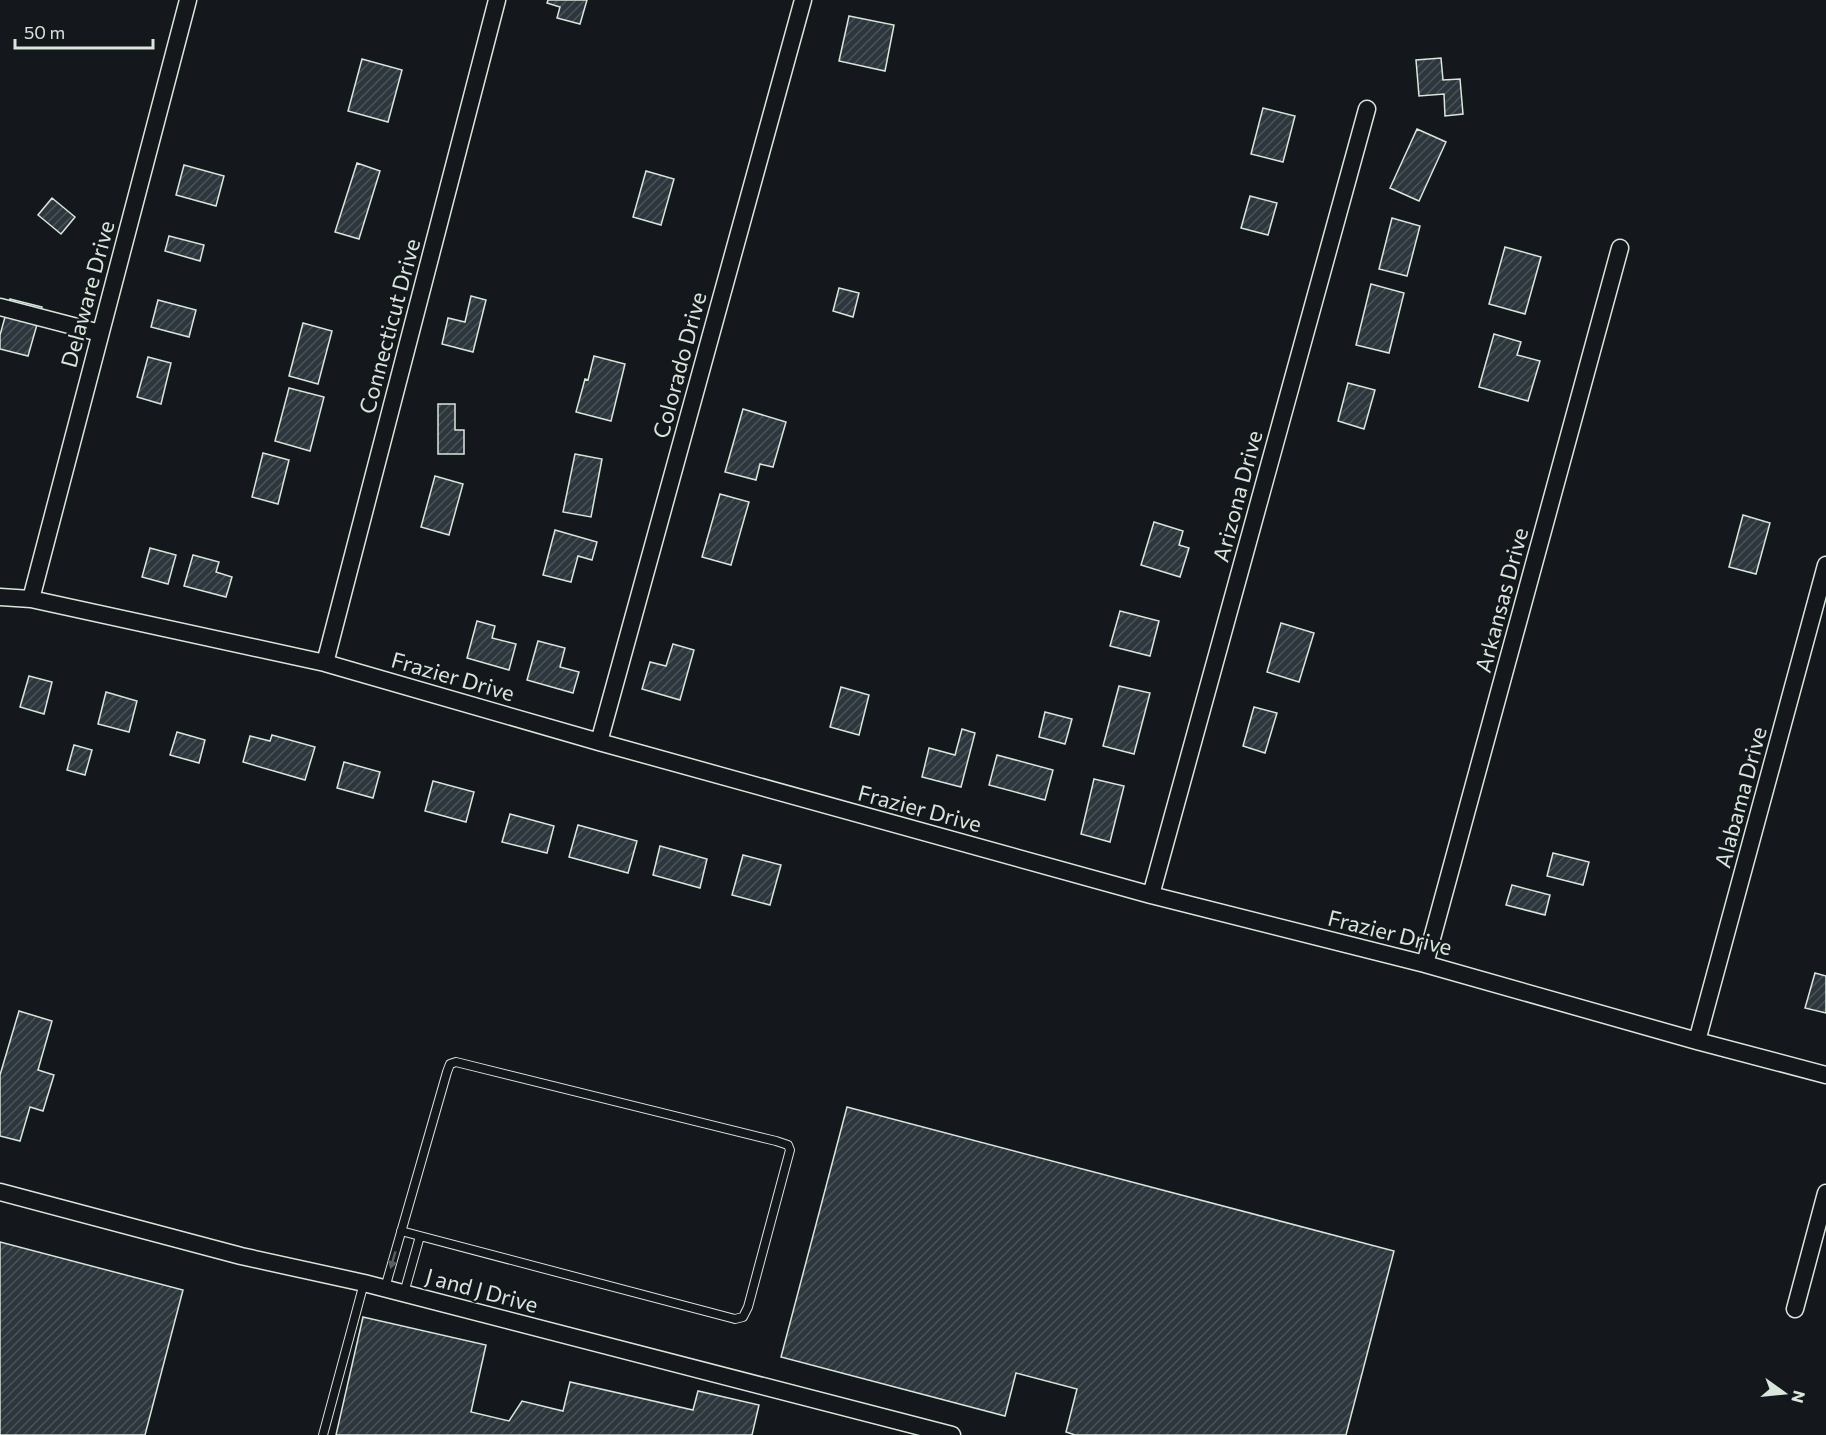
<svg xmlns="http://www.w3.org/2000/svg" width="1826" height="1435" font-family="Commissioner,sans-serif">
<style>
.building{fill:url(#building-hatch);stroke:#d8e6dc;stroke-width:1.5}
.lines{fill:none;stroke-linecap:round;stroke-linejoin:round}
.service-casing{stroke:#d8e6dc;stroke-width:10}
.minor-casing{stroke:#d8e6dc;stroke-width:19}
.service{stroke:#14181c;stroke-width:8}
.minor{stroke:#14181c;stroke-width:16}
.oneway{fill:#59605f}
.labels{text-anchor:middle;dominant-baseline:central;stroke-width:4.5;stroke-linejoin:round;paint-order:stroke}
.street-label{font-size:22px;fill:#d8e6dc;stroke:#14181c}
</style>
<defs>
<pattern id="building-hatch" width="6" height="6" patternUnits="userSpaceOnUse" patternTransform="scale(1.5)"><rect width="6" height="6" fill="#2c363c"/><path d="M-1 1l2-2M0 6l6-6M5 7l2-2" fill="none" stroke="#4a5358"/></pattern>
</defs>
<rect width="100%" height="100%" fill="#14181c"/>
<path class="building" d="M548 0H587L580 24 557 18 560 7 547 3Z
M849 16 894 25 885 71 839 61Z
M1441 58 1443 80 1460 79 1463 114 1445 116 1444 94 1419 96 1416 60Z
M362 59 402 70 388 122 348 111Z
M1263 108 1295 116 1283 162 1251 154Z
M1417 129 1446 142 1419 201 1390 188Z
M357 163 380 171 359 239 335 232Z
M184 165 224 176 216 206 176 195Z
M646 171 674 179 661 225 633 217Z
M1250 196 1277 203 1268 235 1241 228Z
M52 198 75 217 61 234 38 215Z
M1392 218 1420 226 1407 276 1379 269Z
M169 236 204 245 200 261 165 251Z
M1505 247 1541 257 1525 314 1489 304Z
M1371 284 1404 293 1389 353 1356 345Z
M839 288 859 293 853 317 833 311Z
M471 296 486 300 473 352 442 344 448 318 465 322Z
M10 299 42 307 28 356 0 349V335Z
M158 300 196 310 189 337 151 327Z
M303 323 332 331 318 384 289 376Z
M1494 334 1521 342 1517 355 1540 361 1528 401 1479 387Z
M594 356 625 364 611 421 576 412 585 379 588 380Z
M148 357 171 363 161 404 137 397Z
M1348 383 1375 390 1364 429 1338 421Z
M289 388 324 397 310 451 275 441Z
M438 404H455V430H464V454H438Z
M743 409 786 422 773 467 760 464 756 480 725 472Z
M263 453 289 460 278 504 252 497Z
M575 454 602 459 591 517 563 512Z
M435 476 463 484 449 535 421 527Z
M720 494 749 502 731 565 702 557Z
M1743 515 1770 523 1756 574 1729 567Z
M1154 522 1183 531 1179 545 1189 548 1180 577 1141 565Z
M555 530 597 542 592 560 578 556 571 582 543 575Z
M150 548 176 555 168 584 142 577Z
M193 555 219 562 216 572 232 577 226 597 184 586Z
M1120 611 1159 621 1150 656 1110 646Z
M477 621 495 626 492 638 516 644 509 670 467 658Z
M1281 623 1314 633 1299 682 1267 672Z
M538 641 565 648 560 667 579 672 573 693 527 680Z
M673 644 694 650 680 700 642 689 650 662 666 666Z
M29 676 52 682 44 714 20 707Z
M1119 686 1150 693 1134 754 1103 746Z
M841 687 869 695 859 735 830 727Z
M106 692 137 701 129 732 98 724Z
M1254 707 1277 713 1265 753 1243 746Z
M1045 712 1072 719 1065 744 1039 737Z
M962 729 975 733 961 787 922 777 929 748 955 755Z
M177 732 205 740 199 763 170 755Z
M272 735 315 747 305 780 243 762 250 736 270 741Z
M74 745 92 750 85 775 67 770Z
M997 755 1053 770 1045 800 989 785Z
M344 762 380 772 373 798 337 788Z
M1094 779 1124 786 1110 842 1081 834Z
M433 781 474 792 466 822 425 811Z
M510 814 554 826 547 853 502 842Z
M578 825 637 841 628 873 569 857Z
M660 846 707 859 700 888 653 875Z
M1553 853 1589 862 1583 885 1547 876Z
M743 855 781 865 770 905 732 895Z
M1512 885 1550 895 1545 915 1506 905Z
M1815 973 1826 976V1013L1805 1008Z
M19 1011 52 1021 38 1070 54 1075 43 1111 30 1107 20 1141 0 1136V1075Z
M847 1107 1394 1251 1346 1435H1075L1066 1432 1077 1389 1016 1373 1005 1416 781 1357Z
M0 1242 183 1290 145 1435H0Z
M363 1317 486 1345 471 1412 509 1421 522 1401 563 1411 570 1382 693 1410 698 1391 759 1405 752 1435H336Z"/>
<g class="lines">
<defs>
<path id="service" d="M385 1288 447 1072 450 1064 456 1062 776 1141 788 1145 790 1150 748 1307 743 1317 735 1319 401 1231
M404 1293 420 1236
M323 1435 364 1283"/>
<path id="minor" d="M0 307 100 333
M0 597 31 599 325 663 599 742 1151 895 1425 964 1697 1041 1826 1075
M31 599 188 0
M325 663 497 0
M599 742 803 0
M1151 895 1367 109
M1425 964 1620 248
M1697 1041 1826 565
M0 1192 241 1256 364 1283 952 1435
M1795 1309 1826 1193"/>
</defs>
<use href="#service" class="service-casing"/>
<use href="#minor" class="minor-casing"/>
<use href="#service" class="service"/>
<use href="#minor" class="minor"/>
</g>
<defs><path id="oneway-solid" d="M-6-.8H1V-3.2L6.5 0L1 3.2V.8H-6Z" transform="scale(1.5)"/></defs>
<use class="oneway" href="#oneway-solid" transform="translate(393 1260) rotate(106)"/>
<g class="labels">
<g class="street-label">
<text transform="translate(87 294) rotate(-75)">Delaware Drive</text>
<text transform="translate(389 326) rotate(-75)">Connecticut Drive</text>
<text transform="translate(679 365) rotate(-75)">Colorado Drive</text>
<text transform="translate(1237 496) rotate(-75)">Arizona Drive</text>
<text transform="translate(1501 600) rotate(-75)">Arkansas Drive</text>
<text transform="translate(453 676) rotate(16)">Frazier Drive</text>
<text transform="translate(1740 797) rotate(-75)">Alabama Drive</text>
<text transform="translate(920 808) rotate(15)">Frazier Drive</text>
<text transform="translate(1390 932) rotate(14)">Frazier Drive</text>
<text transform="translate(482 1290) rotate(15)">J and J Drive</text>
</g>
</g>
<g transform="translate(1784 1393) rotate(105)" stroke="#14181c" stroke-width="4.5" paint-order="stroke">
<path d="M0-4.5L10 22L0 15L-10 22Z" fill="#d8e6dc"/>
<text y="-9" font-size="16" font-weight="bold" text-anchor="middle" fill="#d8e6dc">N</text>
</g>
<path d="M15 39v9h138v-9" fill="none" stroke="#d8e6dc" stroke-width="3"/>
<text x="24" y="39" font-size="18" fill="#d8e6dc" stroke="#14181c" stroke-width="4.5" paint-order="stroke">50 m</text>
</svg>
